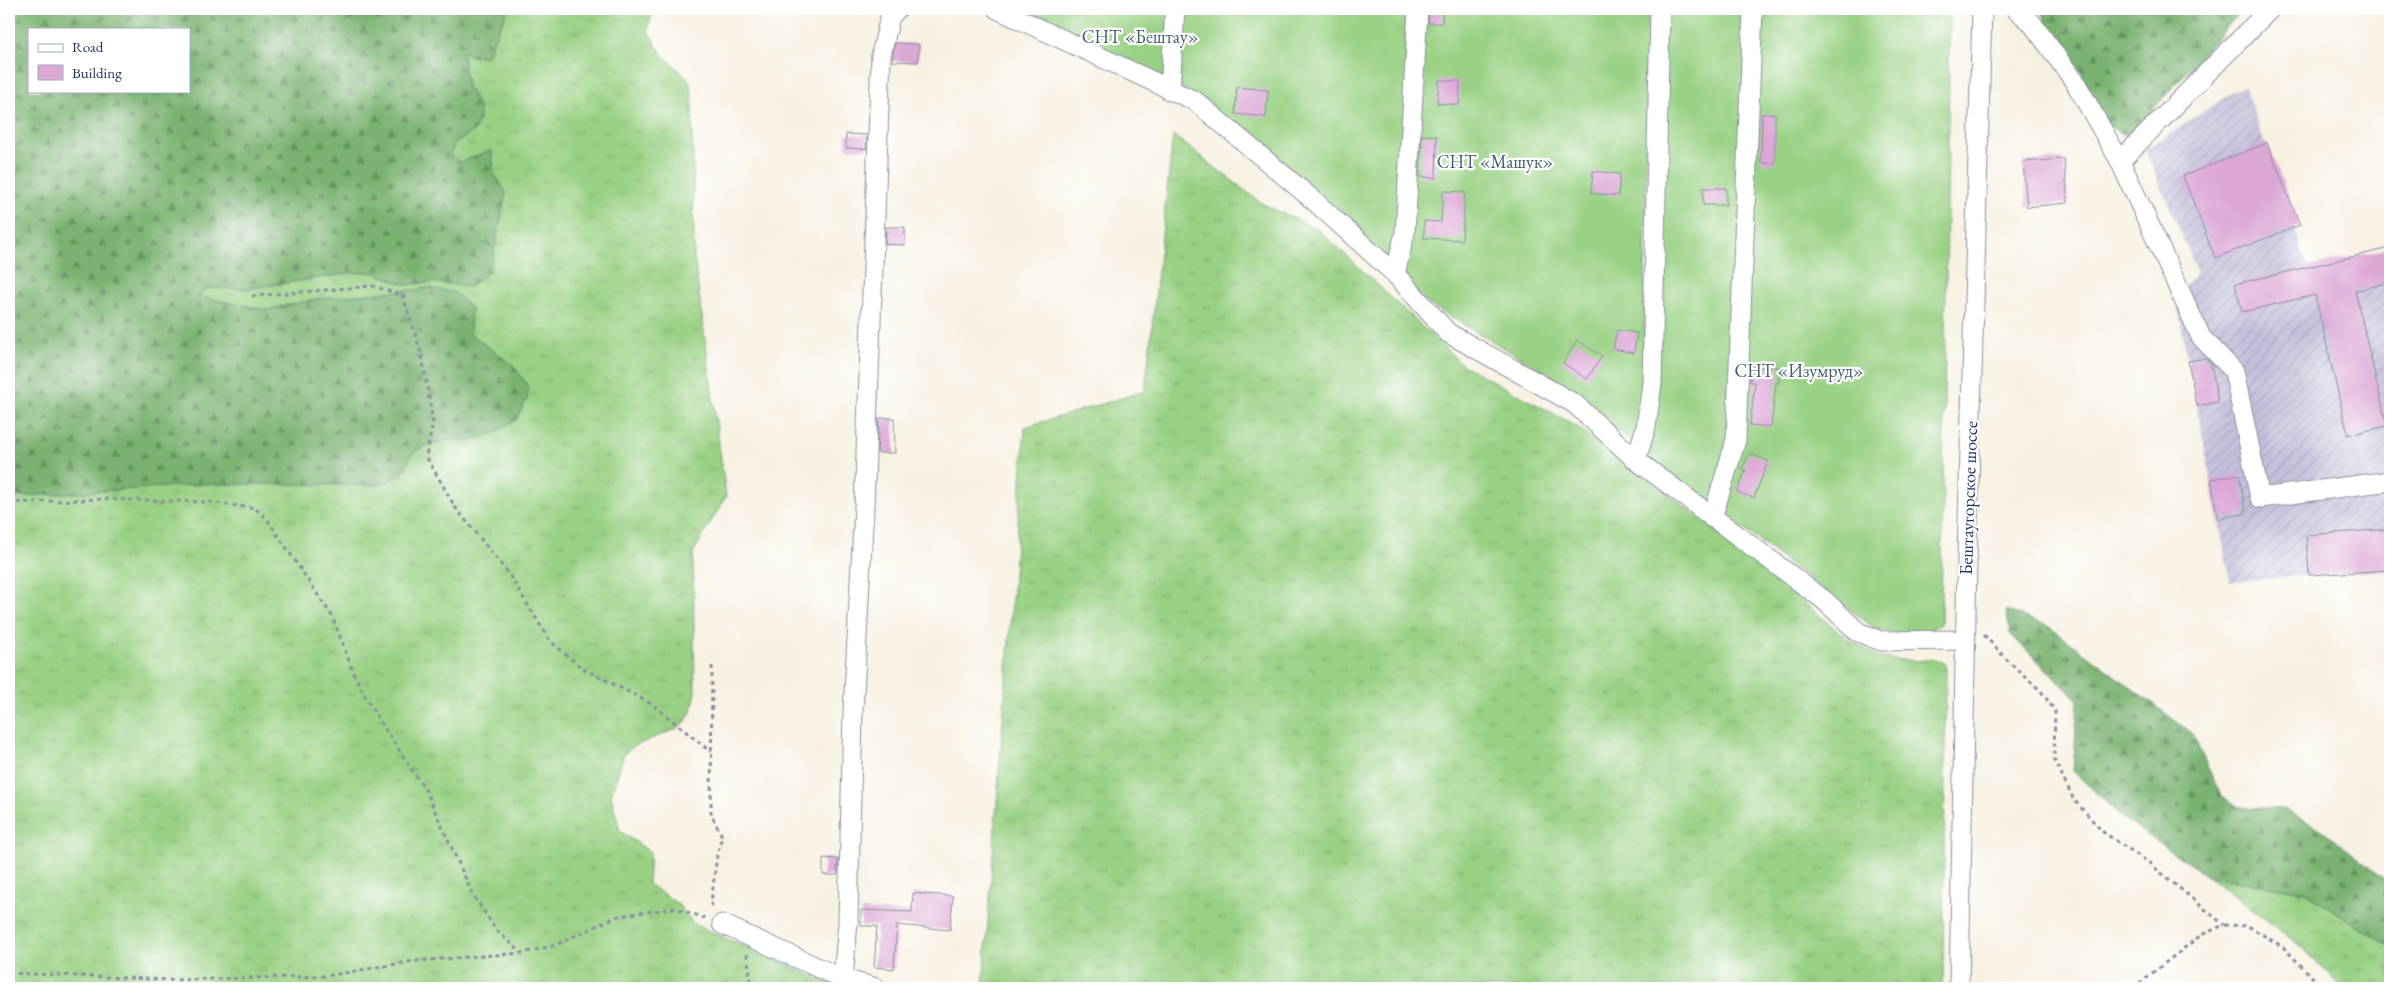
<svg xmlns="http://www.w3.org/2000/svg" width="2399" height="997" font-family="'EB Garamond',serif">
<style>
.industrial{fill:url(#industrial-furrows)}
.grass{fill:url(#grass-tufts);stroke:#5a8070}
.forest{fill:url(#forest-firs);stroke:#4a7068;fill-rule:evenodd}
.garden{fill:#99d083;stroke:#5a8070}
.building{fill:#dba7d5}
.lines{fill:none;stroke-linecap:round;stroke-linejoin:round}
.minor-casing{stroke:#8990a0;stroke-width:21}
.path{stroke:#8990a0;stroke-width:3;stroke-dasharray:4 4;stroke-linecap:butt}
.minor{stroke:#fff;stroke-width:19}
.labels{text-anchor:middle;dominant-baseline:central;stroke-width:4.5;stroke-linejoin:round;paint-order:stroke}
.park-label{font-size:18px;fill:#415f69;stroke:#fff}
.street-label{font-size:18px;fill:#1b2f5e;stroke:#fff}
</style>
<defs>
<pattern id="industrial-furrows" width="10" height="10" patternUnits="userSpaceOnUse" patternTransform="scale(1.25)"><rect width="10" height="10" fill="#c5c0da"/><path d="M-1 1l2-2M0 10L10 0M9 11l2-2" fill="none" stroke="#a9a5be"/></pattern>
<pattern id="grass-tufts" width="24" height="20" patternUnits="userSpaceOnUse" patternTransform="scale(1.25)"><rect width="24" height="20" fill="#99d083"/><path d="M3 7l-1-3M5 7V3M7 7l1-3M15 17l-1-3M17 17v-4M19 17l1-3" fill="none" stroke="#83b374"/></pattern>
<pattern id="forest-firs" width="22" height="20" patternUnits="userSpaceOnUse" patternTransform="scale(1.25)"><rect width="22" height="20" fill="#7ab271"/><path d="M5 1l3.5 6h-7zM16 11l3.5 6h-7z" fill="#639160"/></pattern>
</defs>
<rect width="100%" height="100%" fill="#fff"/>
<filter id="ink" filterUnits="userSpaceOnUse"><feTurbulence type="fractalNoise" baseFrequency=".02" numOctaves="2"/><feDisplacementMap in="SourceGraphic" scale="10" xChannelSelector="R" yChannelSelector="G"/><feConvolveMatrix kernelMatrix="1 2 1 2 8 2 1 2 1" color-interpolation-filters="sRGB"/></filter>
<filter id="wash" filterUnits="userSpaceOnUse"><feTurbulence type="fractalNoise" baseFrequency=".0096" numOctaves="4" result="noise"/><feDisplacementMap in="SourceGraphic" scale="20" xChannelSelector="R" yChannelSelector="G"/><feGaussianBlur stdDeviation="1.12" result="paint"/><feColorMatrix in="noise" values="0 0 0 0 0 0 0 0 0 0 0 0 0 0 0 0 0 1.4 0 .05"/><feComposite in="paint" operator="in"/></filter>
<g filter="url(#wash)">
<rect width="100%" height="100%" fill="#f7f1e1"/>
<path class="industrial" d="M2244 85 2308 267 2390 248V570L2230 581 2176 298 2197 271 2145 150Z"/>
<path class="grass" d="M508 9H653L648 31 662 54 689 80 692 93 694 256 726 496 693 553 695 697 692 710 686 721 676 729 634 746 624 754 611 795 620 831 650 852 648 884 678 904 694 924 840 988H9V497L207 484 379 485 401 475 412 454 422 447 446 440 470 441 514 366 469 334 471 308 455 293 430 288 317 299 267 310 197 297 207 288 246 289 358 272H371L407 285 432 282 470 287 506 193 494 173 459 162 449 155 455 144 475 130 479 107 467 86 462 51 487 55Z
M1173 135 1261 203 1319 230 1463 365 1573 424 1711 526 1849 640 1881 658 1917 661 1935 659 1946 664 1943 988H983L1025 427 1145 391Z
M2209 877 2306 892 2390 947V988H2342L2303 948Z"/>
<path class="forest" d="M9 9H508L487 55 474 57 462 51 467 86 479 107V119L475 130 455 144 450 155 459 162 492 150 494 173 506 193 490 271 470 287 432 282 407 285 371 272H358L246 289 208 288 197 296 267 310 317 299 431 288 455 293 471 308 470 334 514 366 528 386 527 399 516 420 494 433 470 441 446 440 422 447 412 454 402 475 379 485 207 484 9 497ZM29 29H189V91H29Z
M2042 9H2243L2128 137 2108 126 2065 41 2047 26Z
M2006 610 2048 626 2192 733 2221 796 2239 807 2284 809 2324 831 2390 883V947L2306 892 2209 877 2125 820 2073 771 2078 700 2010 634Z"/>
<path class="garden" d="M1023 9H1168L1166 79Z
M1183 9H1648L1643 455 1571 387 1430 305 1179 86Z
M1664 9H1950L1941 624 1916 637 1877 630 1650 458Z"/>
<g id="blocks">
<path class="building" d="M1429 9H1443L1442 23H1428Z
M895 43 919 44 918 62 892 61Z
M1439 80 1460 81 1459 105 1437 103Z
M1237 87 1268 90 1266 117 1235 114Z
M1762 114H1775V163H1761Z
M846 134 867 135 866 149 846 148Z
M1422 135 1437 136 1436 178 1420 177Z
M2267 143 2300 225 2215 258 2183 176Z
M2064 159 2068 203 2027 207 2023 162Z
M1593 171 1620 174 1618 196 1591 193Z
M1703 188H1726V205H1703Z
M1443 191 1465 192 1462 240 1424 238V221L1441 222Z
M886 227H905V245L885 244Z
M2390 248V282L2355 291 2387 426 2348 435 2315 295 2242 312 2235 284Z
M1617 330 1637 333 1634 353 1613 349Z
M1577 340 1602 356 1587 379 1563 363Z
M2206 358 2211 364 2218 402 2197 406 2188 361Z
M1751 367H1779V383H1776L1771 427 1750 425 1755 382H1750Z
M879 418H894L895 453H877Z
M1749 453 1768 461 1754 498 1737 492 1746 470 1742 469Z
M2239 474 2246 513 2218 519 2211 479Z
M2390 529V570L2309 575 2306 535Z
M823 858 838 859 837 875H823Z
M913 893 953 896 950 930 897 925 894 969 874 967 877 926H861V910L912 912Z"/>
</g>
</g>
<g filter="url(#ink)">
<use href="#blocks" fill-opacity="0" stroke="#8990a0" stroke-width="1"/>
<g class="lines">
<defs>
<path id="minor" d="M997 9 1195 101 1312 199 1395 274 1448 333 1575 404 1636 460 1824 600 1858 632 1881 641 1965 640
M2016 9 2031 22 2075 82 2120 161 2201 337 2234 371 2260 498 2390 481
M1170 91 1175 9
M2120 161 2270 9
M1395 274 1405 233 1418 9
M1636 460 1646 427 1652 383 1660 9
M1712 518 1736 440 1753 9
M722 924 843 979 876 988
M843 979 848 922 853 712 864 507 881 55 890 17 897 9
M1959 988 1967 559 1982 9"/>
</defs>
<use href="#minor" class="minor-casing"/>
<path class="path" d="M252 296 374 286 403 296 422 356 433 423 426 456 455 507 508 573 550 641 582 668 652 704 711 752
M9 503 102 499 208 502 255 508 267 519 332 616 355 677 374 712 426 791 473 895 497 931 522 953
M1984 635 2008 661 2041 691 2055 711 2054 759 2074 800 2103 832 2148 862 2224 925
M712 666 711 814 722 836 717 855 711 903 713 908
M747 954 752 988
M9 973 171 980 326 976 414 961 522 953 553 946 618 916 675 908 705 918
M2133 988 2201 935 2224 925 2248 926 2283 947 2323 988"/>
<use href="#minor" class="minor"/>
</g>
</g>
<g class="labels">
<g class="park-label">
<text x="1140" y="36">СНТ «Бештау»</text>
<text x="1495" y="161">СНТ «Машук»</text>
<text x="1799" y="370">СНТ «Изумруд»</text>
</g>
<g class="street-label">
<text transform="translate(1968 498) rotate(-88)">Бештаугорское шоссе</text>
</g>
</g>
<rect width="2399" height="997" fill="none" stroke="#fff" stroke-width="30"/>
<rect x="28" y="28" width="162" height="65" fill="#ffffff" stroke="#a4acbf"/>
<rect x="38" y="44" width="25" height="8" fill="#ffffff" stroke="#a4acbf"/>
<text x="72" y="52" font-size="15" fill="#1b2f5e">Road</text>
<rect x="38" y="65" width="25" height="15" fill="#dba7d5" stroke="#a4acbf"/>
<text x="72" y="78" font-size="15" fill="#1b2f5e">Building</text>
</svg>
